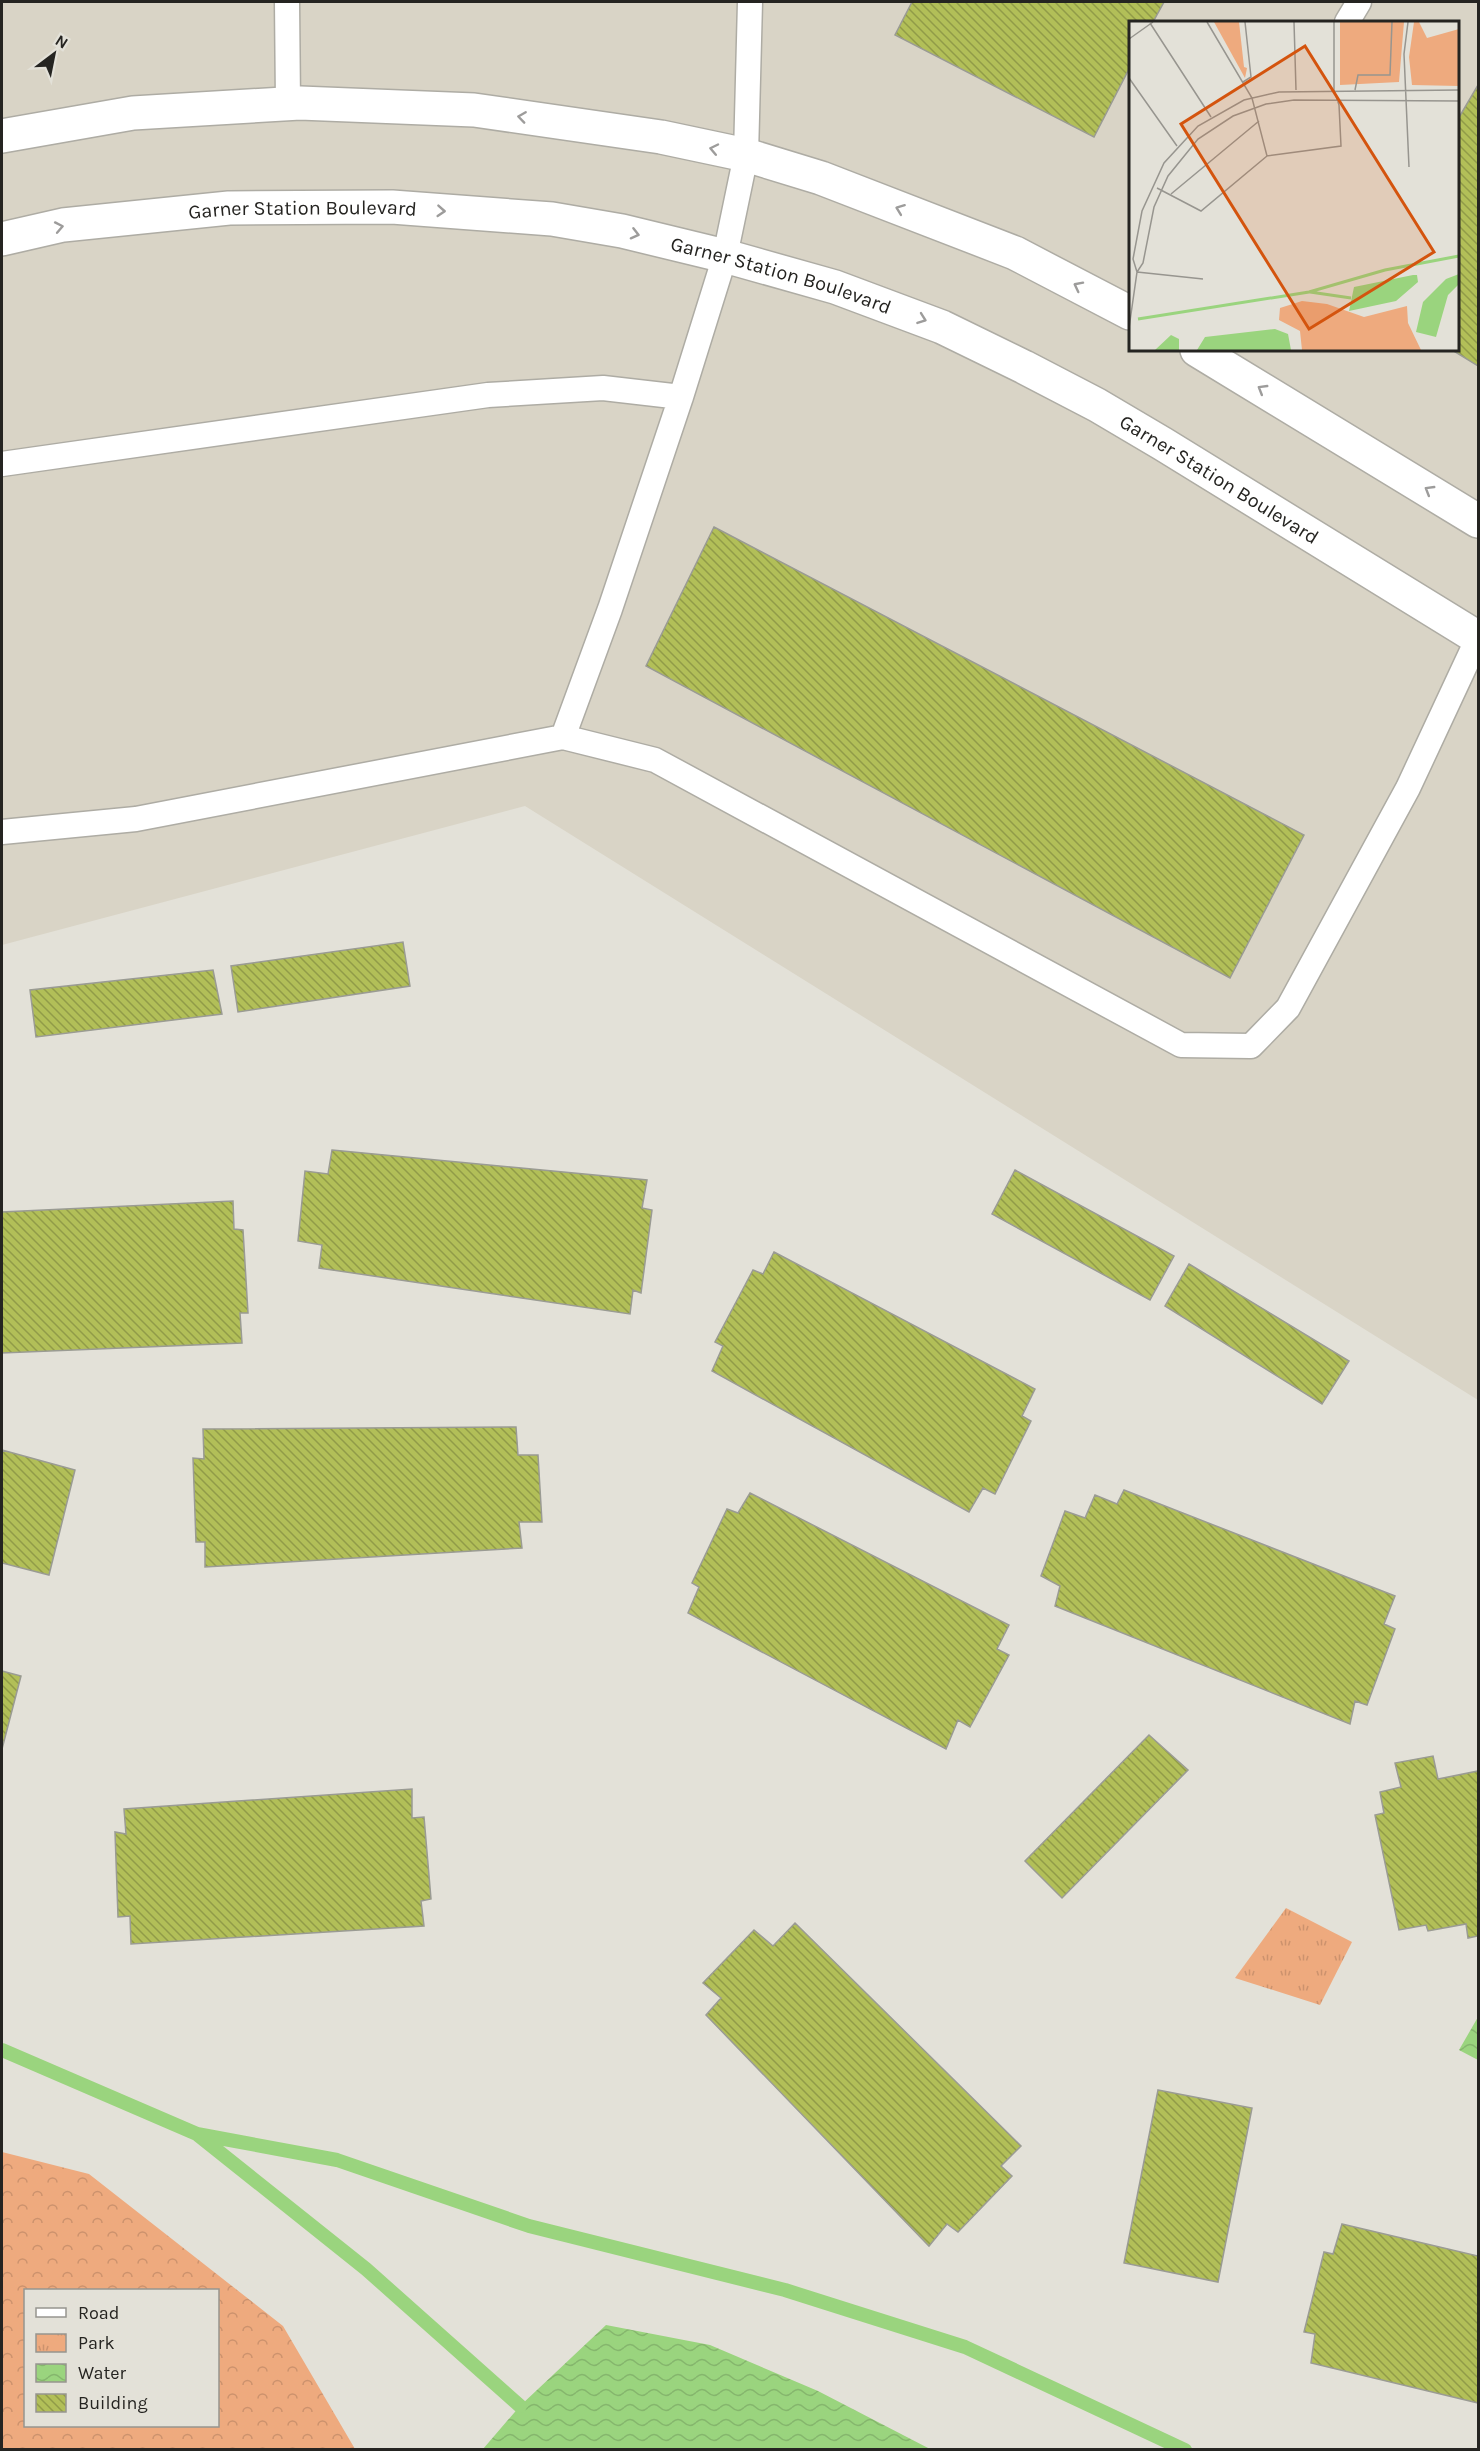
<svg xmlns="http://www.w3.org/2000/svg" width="1480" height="2451" font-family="Karla,sans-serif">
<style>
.built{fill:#d9d4c6;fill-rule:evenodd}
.forest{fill:url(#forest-crowns);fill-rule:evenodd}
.park{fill:url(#park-tufts)}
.water{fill:url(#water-waves)}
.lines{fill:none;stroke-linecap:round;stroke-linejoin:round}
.stream{stroke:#9ad47e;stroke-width:14}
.building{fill:url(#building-back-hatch);stroke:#9a9b93;stroke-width:1.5}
.lane-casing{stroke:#aeaca4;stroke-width:27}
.secondary-casing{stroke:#aeaca4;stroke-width:36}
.lane{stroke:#fff;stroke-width:24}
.secondary{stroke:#fff;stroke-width:33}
.oneway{stroke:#9d9c9b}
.labels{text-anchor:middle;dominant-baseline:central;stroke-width:5;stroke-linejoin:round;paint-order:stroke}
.street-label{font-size:20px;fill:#252421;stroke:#e3e1d8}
.inset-river{fill:none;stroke:#9ad47e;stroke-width:3}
.inset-road{fill:none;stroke:#97958f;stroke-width:1.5}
.view{fill:#d4540e;fill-opacity:0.15;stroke:#d4540e;stroke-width:3}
.inset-edge{fill:none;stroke:#252421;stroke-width:3}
</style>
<defs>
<pattern id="forest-crowns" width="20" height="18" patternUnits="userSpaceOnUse" patternTransform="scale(1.5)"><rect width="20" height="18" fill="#eeaa7e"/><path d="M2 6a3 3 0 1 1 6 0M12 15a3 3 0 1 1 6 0" fill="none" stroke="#cc926d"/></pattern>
<pattern id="park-tufts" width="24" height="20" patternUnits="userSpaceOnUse" patternTransform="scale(1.5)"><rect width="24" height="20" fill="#eeaa7e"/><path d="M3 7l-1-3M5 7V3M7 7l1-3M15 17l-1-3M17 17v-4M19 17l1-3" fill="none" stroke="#cc926d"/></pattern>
<pattern id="water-waves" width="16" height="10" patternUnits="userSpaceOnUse" patternTransform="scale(1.5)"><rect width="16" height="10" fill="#9ad47e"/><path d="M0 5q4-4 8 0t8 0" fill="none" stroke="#85b66d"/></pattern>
<pattern id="building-back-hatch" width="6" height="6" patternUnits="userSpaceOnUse" patternTransform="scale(1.5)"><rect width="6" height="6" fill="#b2bf58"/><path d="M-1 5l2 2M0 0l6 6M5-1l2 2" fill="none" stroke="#919b48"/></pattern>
</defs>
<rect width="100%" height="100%" fill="#e3e1d8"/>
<path class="built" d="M2 2H1478V1400L525 806 2 945ZM1130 22H1458V350H1130Z"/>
<path class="forest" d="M2 2152 89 2174 283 2326 355 2449H2ZM26 2290H218V2426H26Z"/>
<path class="park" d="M1286 1908 1352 1942 1320 2005 1235 1978Z"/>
<path class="water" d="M1478 2017V2060L1459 2050Z
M606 2325 710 2345 818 2391 930 2449H483L520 2406Z"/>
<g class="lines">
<path class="stream" d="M2 2050 197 2134 337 2160 529 2226 785 2290 965 2347 1185 2450
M198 2135 366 2269 520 2406"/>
</g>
<path class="building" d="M912 2H1164L1153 22H1130V67L1094 137 895 35Z
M1478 85V366L1452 350H1458V119Z
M714 527 1304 835 1230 978 646 666Z
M403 942 410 986 238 1012 231 966Z
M213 970 222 1014 36 1037 30 990Z
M332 1150 647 1180 642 1208 652 1210 641 1293 633 1290 630 1314 319 1268 322 1245 298 1241 305 1171 328 1174Z
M1015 1170 1174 1256 1150 1300 992 1214Z
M233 1201 234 1229 243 1230 248 1313H240L242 1343 2 1353V1212Z
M774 1252 1035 1389 1022 1416 1031 1421 995 1494 983 1488 969 1512 712 1371 723 1346 715 1342 753 1270 763 1274Z
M1189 1264 1349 1361 1322 1404 1165 1306Z
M516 1427 518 1455H538L542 1522H519L522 1548 205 1567V1542H196L193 1458 204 1459 203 1429Z
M2 1450 75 1470 49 1575 2 1563Z
M1124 1490 1395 1596 1384 1624 1395 1629 1367 1705 1355 1701 1350 1724 1055 1606 1060 1586 1041 1576 1065 1511 1085 1518 1095 1495 1117 1504Z
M750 1493 1009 1625 997 1649 1009 1655 970 1727 958 1720 946 1749 688 1613 699 1587 692 1583 727 1509 738 1513Z
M2 1671 21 1676 2 1749Z
M1149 1735 1188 1770 1062 1898 1025 1861Z
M1433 1756 1438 1779 1478 1771V1936L1468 1938 1466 1924 1428 1931 1426 1925 1399 1930 1375 1815 1384 1813 1380 1792 1401 1787 1395 1763Z
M412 1789V1818L424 1817 431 1899 421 1901 424 1926 131 1944 130 1916 118 1917 115 1832 126 1834 124 1809Z
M795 1923 1021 2146 1001 2166 1012 2176 958 2232 947 2224 929 2246 706 2015 721 1998 703 1983 754 1930 773 1946Z
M1158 2090 1252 2108 1218 2282 1124 2263Z
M1342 2224 1478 2256V2403L1311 2363 1315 2334 1304 2332 1324 2252 1333 2254Z"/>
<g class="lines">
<defs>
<path id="lane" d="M287 2 288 103
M750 2 746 155 725 256 681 397 610 609 563 737 655 760 1181 1045 1251 1046 1288 1008 1408 788 1478 638V630
M1347 22 1359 2
M2 464 488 395 603 388 681 397
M2 832 136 819 563 737"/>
<g id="secondary">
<path d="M2 136 133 113 300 103 474 110 661 137 746 155 821 178 1015 253 1130 313"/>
<path id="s1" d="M2 239 63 225 229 208 392 207 552 219 622 231 725 256 835 287 942 327 1024 367 1097 405 1163 444 1478 638"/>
<path d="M1197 350 1478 521"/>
</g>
</defs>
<use href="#lane" class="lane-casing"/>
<use href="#secondary" class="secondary-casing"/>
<use href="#lane" class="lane"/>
<use href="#secondary" class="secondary"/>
</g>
<defs><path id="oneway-chevron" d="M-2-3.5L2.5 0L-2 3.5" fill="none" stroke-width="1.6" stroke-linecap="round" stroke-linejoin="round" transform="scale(1.5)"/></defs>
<g class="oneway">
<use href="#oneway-chevron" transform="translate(522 117) rotate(-172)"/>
<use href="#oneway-chevron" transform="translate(714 149) rotate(-168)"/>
<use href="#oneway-chevron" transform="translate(900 209) rotate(-159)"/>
<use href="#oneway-chevron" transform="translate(441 211) rotate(4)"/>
<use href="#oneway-chevron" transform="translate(59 227) rotate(-11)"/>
<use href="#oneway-chevron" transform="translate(635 234) rotate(14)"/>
<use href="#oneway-chevron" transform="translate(1078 286) rotate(-153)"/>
<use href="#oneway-chevron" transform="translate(922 319) rotate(20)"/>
<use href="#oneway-chevron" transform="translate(1262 389) rotate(-149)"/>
<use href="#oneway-chevron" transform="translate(1429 490) rotate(-149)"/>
</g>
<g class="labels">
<g class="street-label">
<text stroke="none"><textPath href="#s1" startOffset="303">Garner Station Boulevard</textPath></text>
<text stroke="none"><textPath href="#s1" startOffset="789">Garner Station Boulevard</textPath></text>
<text stroke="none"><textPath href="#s1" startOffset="1275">Garner Station Boulevard</textPath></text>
</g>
</g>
<g transform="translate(1129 21)">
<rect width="330" height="330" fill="#e3e1d8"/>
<path d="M85 1H110L115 46 118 47 116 57ZM211 1H275L270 61 211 64ZM285 1H290L298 17 330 8V65L283 64 280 36Z" fill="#eeaa7e"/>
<path d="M173 280 198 283 235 296 278 285 279 302 292 329H173L171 310 150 299 151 287Z" fill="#eeaa7e"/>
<path d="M330 253V263L319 274 307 316 287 311 294 281 317 258ZM284 254H288L289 261 267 280 220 290 225 266ZM146 308 159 313 162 329H68L76 316ZM42 314 50 318V329H26Z" fill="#9ad47e"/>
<path class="inset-river" d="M181 271 222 277M9 298 180 271 256 249 330 235"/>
<path class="inset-road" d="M78 1 123 77 138 135 212 125 210 84 205 69V1M165 1 167 69M279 1 275 33 280 146M21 2 82 96M0 18 24 1M0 57 48 125M114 61 122 56 116 1M226 69 229 54H261L263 1M28 167 72 190 138 135M42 173 130 100M8 251 14 242 25 186 39 155 69 118 104 95 137 83 165 79 330 80M8 251 74 258M0 307 8 251 4 238 13 190 35 142 69 105 115 79 150 71 330 69"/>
<path class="view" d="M176 25 305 231 180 308 52 103Z"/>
<rect width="330" height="330" class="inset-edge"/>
</g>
<rect width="1480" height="2451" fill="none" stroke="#252421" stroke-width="6"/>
<rect x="24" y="2289" width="195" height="138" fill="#e3e1d8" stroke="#97958f" stroke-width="1.5"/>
<rect x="36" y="2308" width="30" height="9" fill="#ffffff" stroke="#97958f" stroke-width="1.5"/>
<text x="78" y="2319" font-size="18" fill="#252421">Road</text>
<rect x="36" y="2334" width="30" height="18" fill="url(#park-tufts)" stroke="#97958f" stroke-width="1.5"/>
<text x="78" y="2349" font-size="18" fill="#252421">Park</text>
<rect x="36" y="2364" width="30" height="18" fill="url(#water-waves)" stroke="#97958f" stroke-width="1.5"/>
<text x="78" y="2379" font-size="18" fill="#252421">Water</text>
<rect x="36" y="2394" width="30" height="18" fill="url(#building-back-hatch)" stroke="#97958f" stroke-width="1.5"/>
<text x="78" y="2409" font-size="18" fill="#252421">Building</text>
<g transform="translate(54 54) rotate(32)" stroke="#e3e1d8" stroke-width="4.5" paint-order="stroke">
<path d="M0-4.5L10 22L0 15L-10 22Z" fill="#252421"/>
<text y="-9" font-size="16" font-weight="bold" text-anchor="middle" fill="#252421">N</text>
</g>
</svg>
